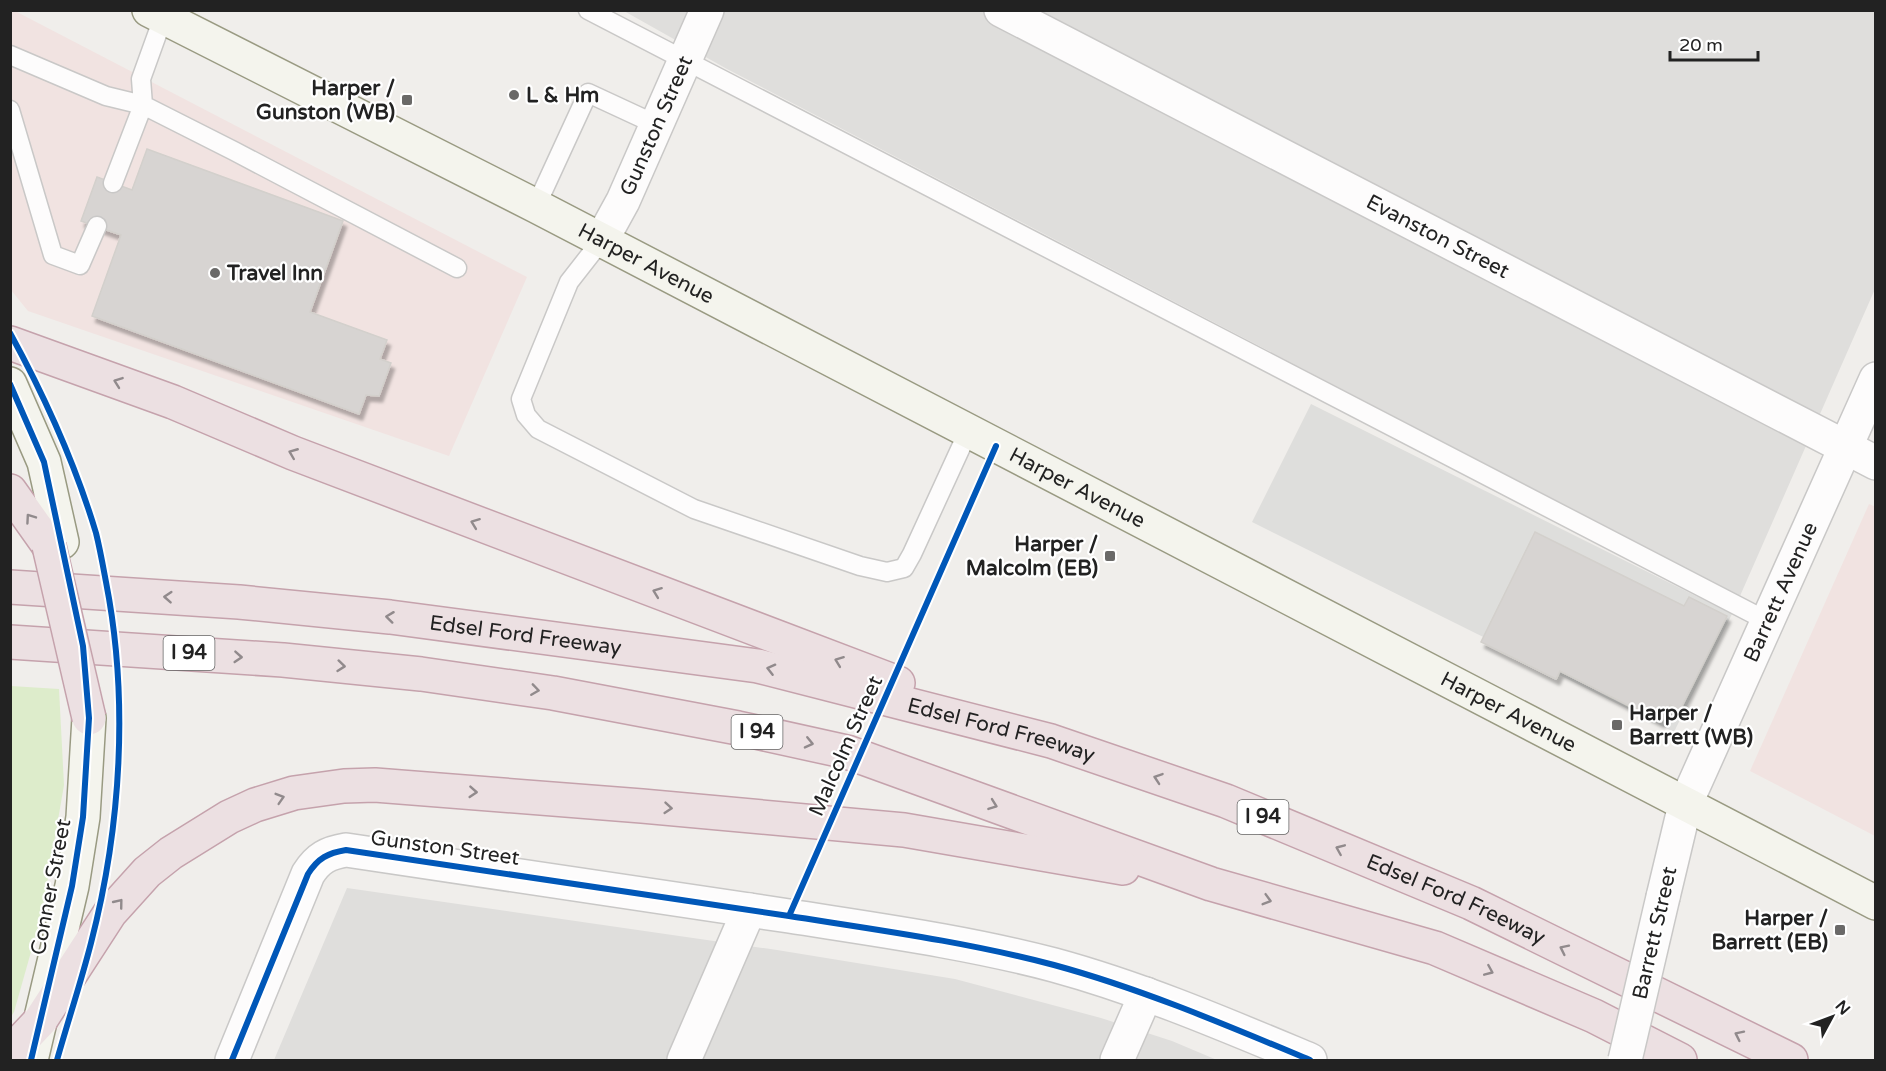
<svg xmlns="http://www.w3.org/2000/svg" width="1886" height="1071" font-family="'Varela Round',sans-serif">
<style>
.residential{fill:#dfdedc}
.commercial{fill:#f1e3e1}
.religious{fill:#dededc}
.grass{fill:#ddeccb}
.building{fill:#d7d4d2;stroke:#d3d0cc;stroke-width:1.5;filter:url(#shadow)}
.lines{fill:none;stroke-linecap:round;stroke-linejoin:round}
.lane-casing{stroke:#c9c8c7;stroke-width:21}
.street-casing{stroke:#c9c8c7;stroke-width:36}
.secondary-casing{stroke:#999a82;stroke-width:36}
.highway-casing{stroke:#c5a2ac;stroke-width:36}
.lane{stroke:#fdfcfc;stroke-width:18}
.street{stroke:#fdfcfc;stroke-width:33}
.secondary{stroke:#f4f4ed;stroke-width:33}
.highway{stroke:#ece0e2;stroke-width:33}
.street-bridge-casing{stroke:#c9c8c7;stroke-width:36;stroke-linecap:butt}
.highway-bridge-casing{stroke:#c5a2ac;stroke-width:36;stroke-linecap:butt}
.street-bridge{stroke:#fdfcfc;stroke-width:33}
.highway-bridge{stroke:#ece0e2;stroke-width:33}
.cycleway-casing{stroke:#fff;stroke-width:10}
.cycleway{stroke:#0057b8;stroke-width:6}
.oneway{stroke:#918a8c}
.poi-dot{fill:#6a6968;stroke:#fff;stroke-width:2}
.labels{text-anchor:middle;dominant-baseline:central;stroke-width:4.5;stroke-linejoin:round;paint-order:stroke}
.shield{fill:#fff;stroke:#646464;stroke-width:1.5}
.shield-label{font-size:20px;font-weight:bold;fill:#222}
.poi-label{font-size:21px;font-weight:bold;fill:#222;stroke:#fff;text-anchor:end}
.street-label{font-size:21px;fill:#222;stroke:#fff}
</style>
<defs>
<filter id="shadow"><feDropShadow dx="3.5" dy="6" stdDeviation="1.5" flood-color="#0004"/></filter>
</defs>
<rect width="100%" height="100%" fill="#f0eeeb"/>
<path class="residential" d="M624 11H1875V289L1740 596 727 69Z
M347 888 777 950 955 979 1101 1018 1172 1041 1217 1060H274Z"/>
<path class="commercial" d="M10 11H15L527 277 449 456 28 311 11 290Z
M1869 504 1876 507 1875 836 1750 771Z"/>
<path class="religious" d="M1311 404 1732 614 1674 732 1252 522Z"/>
<path class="grass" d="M11 686 59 689 64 785 42 913 14 1012 11 1017Z"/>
<path class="building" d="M147 149 343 221 310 312 387 340 380 359 391 363 379 396 366 395 359 414 92 316 121 235 81 221 97 177 132 190Z
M1535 532 1684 606 1689 597 1727 616 1680 710 1670 705 1661 722 1560 671 1556 679 1481 642Z"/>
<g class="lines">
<defs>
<path id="lane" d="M588 10 1767 621
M10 55 106 96 143 105 234 151 457 268
M10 110 53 255 80 265 97 226
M113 183 143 105 141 79 163 18
M536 206 588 93 657 125
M601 241 569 282 521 399 526 415 538 429 694 509 860 566 887 572 904 568 912 554 968 432"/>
<g id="street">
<path id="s1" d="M1001 10 1876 463"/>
<path id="s2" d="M601 241 623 201 707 10"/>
<path id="s3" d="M1663 897 1685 805 1876 379"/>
<path d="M232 1060 308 874C318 858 328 853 346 850 494 872 642 893 789 916 878 930 967 942 1054 965 1142 989 1226 1025 1310 1060"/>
<path d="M684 1060 749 910"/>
<path d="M1117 1060 1146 994"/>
</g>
<g id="secondary">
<path id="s4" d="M149 10 536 206 1876 903"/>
<path d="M10 384 44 462 62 542"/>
<path d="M31 1060 72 886 83 817 89 718"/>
</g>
<g id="highway">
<path d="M10 343 173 402 293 453 898 683"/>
<path d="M10 491 49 546"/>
<path id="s5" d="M10 587 239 602 390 617 758 666 1051 741 1226 801 1471 903 1791 1060"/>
<path d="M10 642 283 660 421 674 553 693 738 728 847 752 1211 884 1435 948 1594 1016 1680 1060"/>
<path d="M10 1053 40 1021 110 913 147 872 171 853 229 817 255 805 294 793 344 786 375 785 642 806 904 830 1123 868"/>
</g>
</defs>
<use href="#lane" class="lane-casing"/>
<use href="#street" class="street-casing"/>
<use href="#secondary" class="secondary-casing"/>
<use href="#highway" class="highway-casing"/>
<use href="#lane" class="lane"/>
<use href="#street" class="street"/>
<use href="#secondary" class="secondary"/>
<use href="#highway" class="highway"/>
<defs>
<path id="street-bridge" d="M1625 1060 1663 897"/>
<path id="highway-bridge" d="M49 546 89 718"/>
</defs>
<use href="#street-bridge" class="street-bridge-casing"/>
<use href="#highway-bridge" class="highway-bridge-casing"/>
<use href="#street-bridge" class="street-bridge"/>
<use href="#highway-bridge" class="highway-bridge"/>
<defs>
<path id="cycleway" d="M10 333C45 397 75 463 96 533 100 549 103 566 106 582 129 699 121 827 91 943 81 982 68 1021 57 1060
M10 384 44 462 83 646 89 718 83 817 72 886 31 1060
M789 916 996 446
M232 1060 308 874C318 858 328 853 346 850 494 872 642 893 789 916 878 930 967 942 1054 965 1142 989 1226 1025 1310 1060"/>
</defs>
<use href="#cycleway" class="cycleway-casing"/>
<use href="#cycleway" class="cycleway"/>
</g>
<defs><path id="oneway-chevron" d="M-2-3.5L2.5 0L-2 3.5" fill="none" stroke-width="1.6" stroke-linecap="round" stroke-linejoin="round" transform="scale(1.5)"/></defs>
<g class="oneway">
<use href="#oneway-chevron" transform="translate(118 382) rotate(-160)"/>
<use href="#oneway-chevron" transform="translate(293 453) rotate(-158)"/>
<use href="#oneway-chevron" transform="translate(30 518) rotate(-125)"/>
<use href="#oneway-chevron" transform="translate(475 523) rotate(-159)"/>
<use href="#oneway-chevron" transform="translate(657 592) rotate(-159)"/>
<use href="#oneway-chevron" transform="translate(168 597) rotate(-176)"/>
<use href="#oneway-chevron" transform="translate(390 617) rotate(-173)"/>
<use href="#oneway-chevron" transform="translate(238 657) rotate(4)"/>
<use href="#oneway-chevron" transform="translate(839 661) rotate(-159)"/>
<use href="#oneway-chevron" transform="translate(341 666) rotate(6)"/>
<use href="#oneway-chevron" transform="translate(771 669) rotate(-166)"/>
<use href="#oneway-chevron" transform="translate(535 690) rotate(8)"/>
<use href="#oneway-chevron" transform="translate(809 743) rotate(13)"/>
<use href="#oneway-chevron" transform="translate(1158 778) rotate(-161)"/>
<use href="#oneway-chevron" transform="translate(473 792) rotate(4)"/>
<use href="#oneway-chevron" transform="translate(280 798) rotate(-17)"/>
<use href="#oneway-chevron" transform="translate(993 805) rotate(20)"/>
<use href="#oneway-chevron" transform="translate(668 808) rotate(5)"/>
<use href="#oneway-chevron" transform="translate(1340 849) rotate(-157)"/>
<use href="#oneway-chevron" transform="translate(1267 900) rotate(16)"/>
<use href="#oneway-chevron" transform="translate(119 903) rotate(-51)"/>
<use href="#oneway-chevron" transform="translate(1564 949) rotate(-154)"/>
<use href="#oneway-chevron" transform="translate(1489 971) rotate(23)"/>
<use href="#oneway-chevron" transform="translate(1739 1035) rotate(-154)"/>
</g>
<g class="poi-dot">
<circle cx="514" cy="95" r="6"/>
<rect x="401" y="94" width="12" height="12" rx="3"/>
<circle cx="215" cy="273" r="6"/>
<rect x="1104" y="550" width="12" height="12" rx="3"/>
<rect x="1611" y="719" width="12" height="12" rx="3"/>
<rect x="1834" y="924" width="12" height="12" rx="3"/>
</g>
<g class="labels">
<g class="shield">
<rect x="163.5" y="636" width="51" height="34" rx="4.5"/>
<rect x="731.5" y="715" width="51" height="34" rx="4.5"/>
<rect x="1237.5" y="800" width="51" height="34" rx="4.5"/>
</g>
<g class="shield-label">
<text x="189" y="653">I 94</text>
<text x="757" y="732">I 94</text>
<text x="1263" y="817">I 94</text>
</g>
<g class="poi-label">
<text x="395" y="88">Harper /<tspan x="395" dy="24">Gunston (WB)</tspan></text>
<text x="526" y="95" text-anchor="start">L &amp; Hm</text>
<text x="227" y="273" text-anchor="start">Travel Inn</text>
<text x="1098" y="544">Harper /<tspan x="1098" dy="24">Malcolm (EB)</tspan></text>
<text x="1629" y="713" text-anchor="start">Harper /<tspan x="1629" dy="24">Barrett (WB)</tspan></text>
<text x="1828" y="918">Harper /<tspan x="1828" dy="24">Barrett (EB)</tspan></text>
</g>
<g class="street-label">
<text stroke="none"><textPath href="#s2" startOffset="128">Gunston Street</textPath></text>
<text stroke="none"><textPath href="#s1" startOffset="492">Evanston Street</textPath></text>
<text stroke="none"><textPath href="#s4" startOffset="558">Harper Avenue</textPath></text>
<text stroke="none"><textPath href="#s4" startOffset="1044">Harper Avenue</textPath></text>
<text stroke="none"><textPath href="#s3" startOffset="328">Barrett Avenue</textPath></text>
<text stroke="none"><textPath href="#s5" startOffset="518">Edsel Ford Freeway</textPath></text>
<text stroke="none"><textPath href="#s4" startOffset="1530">Harper Avenue</textPath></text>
<text stroke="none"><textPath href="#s5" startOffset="1004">Edsel Ford Freeway</textPath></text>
<text transform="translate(846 746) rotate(-66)">Malcolm Street</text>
<text transform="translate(445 848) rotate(8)">Gunston Street</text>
<text transform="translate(51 887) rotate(-79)">Conner Street</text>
<text stroke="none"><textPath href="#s5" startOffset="1490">Edsel Ford Freeway</textPath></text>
<text transform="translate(1655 933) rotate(-77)">Barrett Street</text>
</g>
</g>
<rect width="1886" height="1071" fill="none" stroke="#222222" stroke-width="24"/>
<g transform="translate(1832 1017) rotate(49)" stroke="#ffffff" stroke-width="4.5" paint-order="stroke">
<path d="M0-4.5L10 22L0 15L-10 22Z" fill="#222222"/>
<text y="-9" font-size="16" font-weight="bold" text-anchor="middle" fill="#222222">N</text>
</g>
<path d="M1670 51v9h88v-9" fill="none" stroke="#222222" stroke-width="3"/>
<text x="1679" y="51" font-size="18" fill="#222222" stroke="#ffffff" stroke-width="4.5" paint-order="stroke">20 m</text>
</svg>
